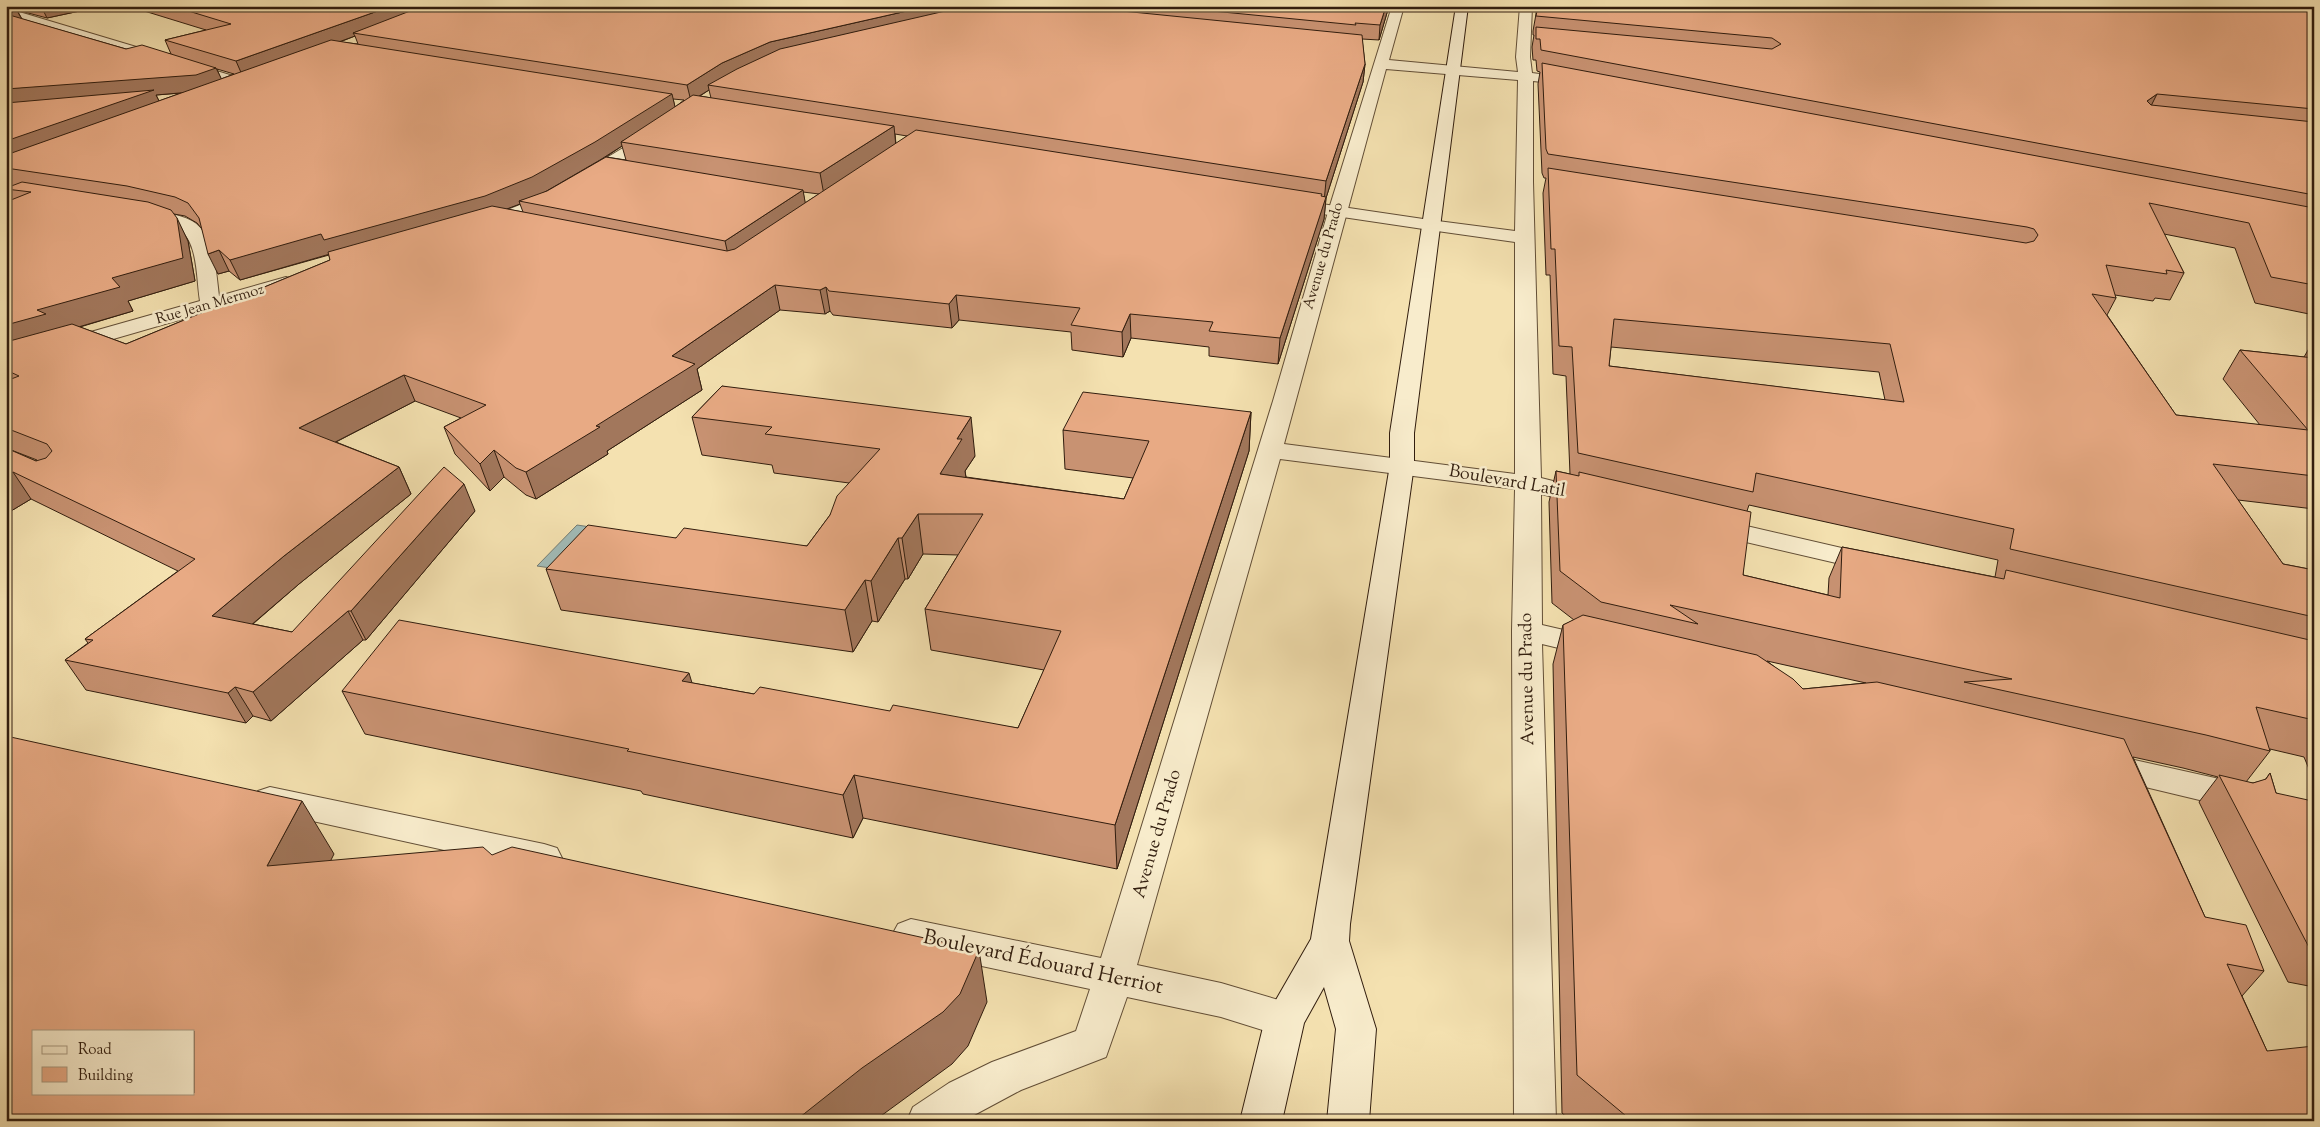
<svg xmlns="http://www.w3.org/2000/svg" width="2320" height="1127" font-family="'Sorts Mill Goudy',serif">
<style>
.water{fill:#a1bbb7;stroke:#747c73}
.lines{fill:none;stroke-linecap:round;stroke-linejoin:round}
.minor-casing{stroke:#624e36;stroke-width:2}
.tertiary-casing{stroke:#624e36;stroke-width:2}
.secondary-casing{stroke:#311d0e;stroke-width:2}
.minor{fill:#f8eccc;fill-rule:evenodd}
.tertiary{fill:#f8eccc;fill-rule:evenodd}
.secondary{fill:#f8eccc;fill-rule:evenodd}
.wall{fill:#c89272;stroke:#311d0e;fill-rule:evenodd}
.shaded-wall{fill:#a2775c;stroke:#311d0e}
.building{fill:#e8aa84;stroke:#311d0e;fill-rule:evenodd}
.labels{text-anchor:middle;dominant-baseline:central;stroke-width:5;stroke-linejoin:round;paint-order:stroke}
.far-street-label{font-size:15px;fill:#311d0e;stroke:#f8eccc}
.street-label{font-size:18px;fill:#311d0e;stroke:#f8eccc}
.near-street-label{font-size:21px;fill:#311d0e;stroke:#f8eccc}
</style>
<rect width="100%" height="100%" fill="#f4e1b0"/>
<filter id="stains"><feTurbulence type="fractalNoise" baseFrequency=".004" numOctaves="4"/><feColorMatrix values="0 0 0 0 .2 0 0 0 0 .09 0 0 0 0 .02 0 0 0 .5 -.17"/></filter>
<radialGradient id="worn" r=".72"><stop offset=".6" stop-color="#630" stop-opacity="0"/><stop offset="1" stop-color="#630" stop-opacity=".3"/></radialGradient>
<path class="water" d="M577 525 604 529 564 570 537 566Z"/>
<g class="lines">
<defs>
<path id="minor" d="M1392 6H1404L1389 60 1518 72 1516 57 1520 6H1532L1530 57 1532 73 1547 75 1549 78 1542 82 1533 81V182L1541 478 1597 492 1601 497 1597 502 1588 505 1541 494 1542 625 1607 640 1611 647 1607 654 1596 657 1542 644 1556 1121H1514L1512 631 1515 489 1280 459 1137 965 1221 983 1299 1006 1305 1019 1299 1032 1285 1037 1221 1017 1127 997 1106 1057 1021 1090 963 1121H907L913 1107 949 1083 992 1062 1076 1031 1090 989 911 951 898 946 892 935 898 924 911 919 1101 958 1273 401 1328 212ZM1386 69 1518 80 1515 231 1430 220 1424 221 1421 225 1424 229 1430 230 1515 242V474L1284 444Z
M6 8 250 81 252 84 250 87H240L6 16Z
M657 129 663 131 665 134 663 137C631 158 514 237 480 229L477 225 480 221 547 194 651 131Z
M143 209C159 212 177 213 192 221 215 234 216 273 219 296L286 277 293 279 296 283 293 287 6 370V356L200 301C196 279 199 237 175 227 163 221 149 221 137 218L134 214 137 210Z
M1712 518 1885 558 1889 564 1885 570 1875 572 1703 532 1699 526 1703 520Z
M2103 753 2233 782 2245 786 2250 795 2245 804 2233 808 2091 774 2087 765 2091 756Z
M270 787 544 844 557 848 562 858 557 868 544 872 258 809 253 800 258 791Z"/>
<path id="tertiary" d="M1288 199 1430 220 1436 221 1439 225 1436 229 1430 230 1282 208 1279 204 1282 200Z"/>
<path id="secondary" d="M1456 6H1468L1414 433V465L1350 924 1349 941 1376 1029 1369 1121H1327L1336 1029 1324 987 1304 1023 1282 1121H1240L1265 1019 1311 939 1390 465V433Z"/>
</defs>
<use href="#minor" class="minor-casing"/>
<use href="#tertiary" class="tertiary-casing"/>
<use href="#secondary" class="secondary-casing"/>
<use href="#minor" class="minor"/>
<use href="#tertiary" class="tertiary"/>
<use href="#secondary" class="secondary"/>
</g>
<path class="wall" d="M6 6H103L47 18 17 10 22 19 126 49 171 54 165 40 206 30 128 6H1389L1379 40 1362 39 1365 64 1363 82 1326 198 1324 219 1278 364 1209 356V347L1131 338 1123 357 1072 350 1071 332 959 320 952 328 833 315 830 311 825 314 780 310 697 369 702 390 607 451 608 454 536 499 526 495 504 477 490 491 455 454 444 427 461 418 415 401 336 442 399 467 411 494 299 584 253 624 292 632 475 511 366 640H363L271 721 253 716 246 723 86 690 65 660 88 643 85 639 178 571 31 499 6 514V448L36 461 37 460 6 448V202L11 200 6 192V188L11 186 6 185ZM355 36 358 44 340 42ZM217 69 234 74 221 79ZM709 90 711 98 700 96ZM181 93 159 101 156 95ZM673 99 684 100 675 107ZM895 134 907 136 896 144ZM622 146 626 160 606 157ZM803 192 819 194 805 203ZM520 204 523 212 506 209 511 207ZM174 214 185 216 197 223 202 229 218 274 229 271 240 280 329 255 330 260 126 344 80 327 133 311 128 301 195 281 188 241Z
M1536 6H2314V315L2255 303 2235 248 2164 234 2184 273 2170 300 2155 298 2153 301 2115 295 2116 298 2107 315 2176 415 2260 425 2223 379 2240 350 2304 357 2311 345 2314 346V509L2238 500 2283 564 2314 570V781L2304 757 2270 749V751L2246 782 2253 783 2265 780 2270 773 2276 793 2314 810V987L2288 982 2199 802 2218 777 2183 768 2133 757 2205 917 2264 971 2242 996 2267 1051 2314 1121H1571L1562 1113 1553 664 1563 625 1574 620 1552 603 1549 502 1556 471 1570 474 1566 376 1553 374 1550 275H1546L1543 193 1546 178H1544L1542 173 1538 84 1540 72 1537 71 1536 60H1533L1532 47 1534 35H1533V31L1536 14ZM1611 347 1879 372 1885 400 1609 366ZM1749 505 1998 560 1995 577 1842 547 1829 578 1828 595 1743 575 1747 511ZM1767 661 1866 683 1803 689Z
M722 386 975 456 965 471 966 477 1124 499 1133 478 1065 469 1063 430 1251 412 1249 451 1117 869 863 818 853 838 643 794 641 791 365 734 342 691 692 683 754 694 1018 728 1044 670 931 650 925 609 958 555 923 554 908 579H905L878 622 872 621 853 652 561 610 546 569 676 538 807 546 830 515 849 483 774 473 772 465 702 455 692 417Z"/>
<path class="shaded-wall" d="M41 6H103L47 18Z
M392 6H438L353 33 355 36 243 77 236 61Z
M929 6H994L708 85 709 90 691 101 687 85 722 63 770 42Z
M1386 6H1389L1379 40 1380 25Z
M16 9 24 23 6 25V11Z
M1365 64 1363 82 1326 198 1324 219 1278 364 1280 338 1324 202 1326 181Z
M216 68 224 84 203 91 156 95 162 107 6 163V89Z
M672 94 676 111 621 142 622 146 600 160 538 196 519 201 520 204 491 215 330 254 240 280 230 260Z
M2157 94 2146 116 2147 101Z
M894 126 896 147 824 195 820 173Z
M803 190 806 207 729 259 725 241Z
M177 218 188 241 195 281 128 301 133 311 58 333 6 354V325L37 310Z
M219 250 229 271 218 274 208 254Z
M775 285 780 310 697 369 702 390 607 451 608 454 536 499 526 472 596 426 672 356Z
M826 287 830 311 825 314 820 290Z
M956 295 959 320 952 328 949 304Z
M1130 314 1131 338 1123 357 1122 332Z
M404 375 415 401 312 454 299 428Z
M1251 412 1249 451 1117 869 1115 825Z
M971 417 975 456 965 471 966 478 940 474 957 439Z
M494 450 504 477 490 491 480 464Z
M399 467 411 494 299 584 229 644 212 616 284 556Z
M13 472 31 499 6 514V476Z
M464 484 475 511 366 640 351 611Z
M918 514 923 554 908 579 902 538Z
M898 538 905 579 878 622 871 581Z
M865 580 872 621 853 652 845 610Z
M348 611 363 640 271 721 253 692Z
M689 673 702 716 682 681Z
M235 687 253 716 246 723 228 693Z
M854 775 863 818 853 838 843 795Z
M302 801 334 854 302 918 267 866Z
M979 950 987 1002 968 1046 952 1064 874 1121H795Z"/>
<path class="building" d="M6 6H9L16 9 6 11Z
M172 6H392L236 61 165 40 231 24Z
M423 6H929L770 42 722 63 687 85 353 33Z
M967 6H1072L1362 35 1365 64 1326 181 708 85 737 69 780 49Z
M1161 6H1386L1380 25 1355 23 1356 25Z
M1540 6H2220L2314 12V109L2157 94 2147 101 2151 105 2314 122V195L1541 50 1540 39H1536V27L1772 49 1781 44 1772 38 1536 16 1537 11H1541Z
M6 14 126 49 142 45 216 68 196 75 6 89Z
M331 40 672 94 595 142 532 177 485 196 324 240 321 234 230 260 219 250 208 254 199 218 188 203 175 197 127 186 6 168V155Z
M1542 63 2314 208V285L2271 277 2249 223 2149 203 2184 273 2166 270 2167 274 2106 265 2116 298 2092 294 2176 415 2308 430 2240 350 2314 358V476L2213 464 2283 564 2314 570V617L2010 549 2014 529 1756 473 1753 492 1578 453 1572 347 1559 346 1555 249H1551L1548 168 2026 243 2034 241 2038 235 2034 229 2027 227 1548 154 1546 149ZM1614 319 1890 344 1904 402 1609 366Z
M154 90 6 141V103Z
M693 95 894 126 820 173 621 142Z
M916 130 1322 194 1321 196 1326 197 1280 338 1209 331 1213 322 1130 314 1122 332 1071 325 1080 308 956 295 949 304 829 291 826 287 820 290 775 285 672 356 695 364 596 426 600 427 526 472 516 468 494 450 480 464 444 427 486 405 404 375 299 428 399 467 284 556 212 616 292 632 444 467 464 484 351 611H348L253 692 235 687 228 693 65 660 93 640 85 639 195 559 13 472 6 476V448L36 461 46 458 52 451 47 444 6 428V381L19 376 6 370V342L72 324 126 344 330 260 328 252 492 206 727 251 735 249Z
M606 157 803 190 725 241 519 201 547 191Z
M22 182 148 202 171 210 177 218 183 258 112 278 120 287 37 310 46 314 6 325V202L31 192 6 189V188Z
M722 386 971 417 957 439H962L940 474 1124 499 1149 441 1063 430 1083 392 1251 412 1115 825 854 775 843 795 627 751 629 749 342 691 399 620 689 673 682 681 754 694 760 687 890 711 893 705 1018 728 1061 631 925 609 983 514H918L902 538H898L871 581 865 580 845 610 546 569 588 525 676 538 684 528 807 546 830 515 837 496 880 449 765 434 772 427 692 417Z
M1556 471 1579 476V472L1751 512 1743 575 1840 598 1842 547 2004 579 2006 570 2314 641V720L2256 707 2270 751 2206 735 1964 682 2012 679 1670 605 1698 624 1601 602 1560 571Z
M1583 615 1757 655 1793 679 1803 689 1877 682 2124 739 2205 917 2246 925 2264 971 2227 964 2267 1051 2314 1046V1121H1632L1577 1075 1563 625Z
M6 736 302 801 267 866 483 847 492 855 512 847 979 950 960 994 943 1012 862 1068 795 1121H6ZM34 1031H194V1093H34Z
M2270 773 2276 793 2308 800 2314 810V956L2313 955 2219 775 2253 783 2266 779Z"/>
<g class="labels">
<g class="far-street-label">
<text transform="translate(1324 256) rotate(-74)">Avenue du Prado</text>
<text transform="translate(210 305) rotate(-16)">Rue Jean Mermoz</text>
</g>
<g class="street-label">
<text transform="translate(1507 482) rotate(10)">Boulevard Latil</text>
<text transform="translate(1528 679) rotate(-91)">Avenue du Prado</text>
<text transform="translate(1158 834) rotate(-74)">Avenue du Prado</text>
</g>
<g class="near-street-label">
<text transform="translate(1043 963) rotate(12)">Boulevard Édouard Herriot</text>
</g>
</g>
<rect width="2320" height="1127" fill="none" stroke="#f4e1b0" stroke-width="25"/>
<rect x="8" y="8" width="2305" height="1112" fill="none" stroke="#311d0e" stroke-width="2.5"/>
<rect x="12" y="12" width="2295" height="1102" fill="none" stroke="#311d0e"/>
<rect x="32" y="1030" width="162" height="65" fill="#f8eccc" stroke="#a89980"/>
<rect x="42" y="1046" width="25" height="8" fill="#f8eccc" stroke="#a89980"/>
<text x="78" y="1054" font-size="15" fill="#311d0e">Road</text>
<rect x="42" y="1067" width="25" height="15" fill="#e8aa84" stroke="#a89980"/>
<text x="78" y="1080" font-size="15" fill="#311d0e">Building</text>
<rect width="100%" height="100%" filter="url(#stains)"/>
<rect width="100%" height="100%" fill="url(#worn)"/>
</svg>
